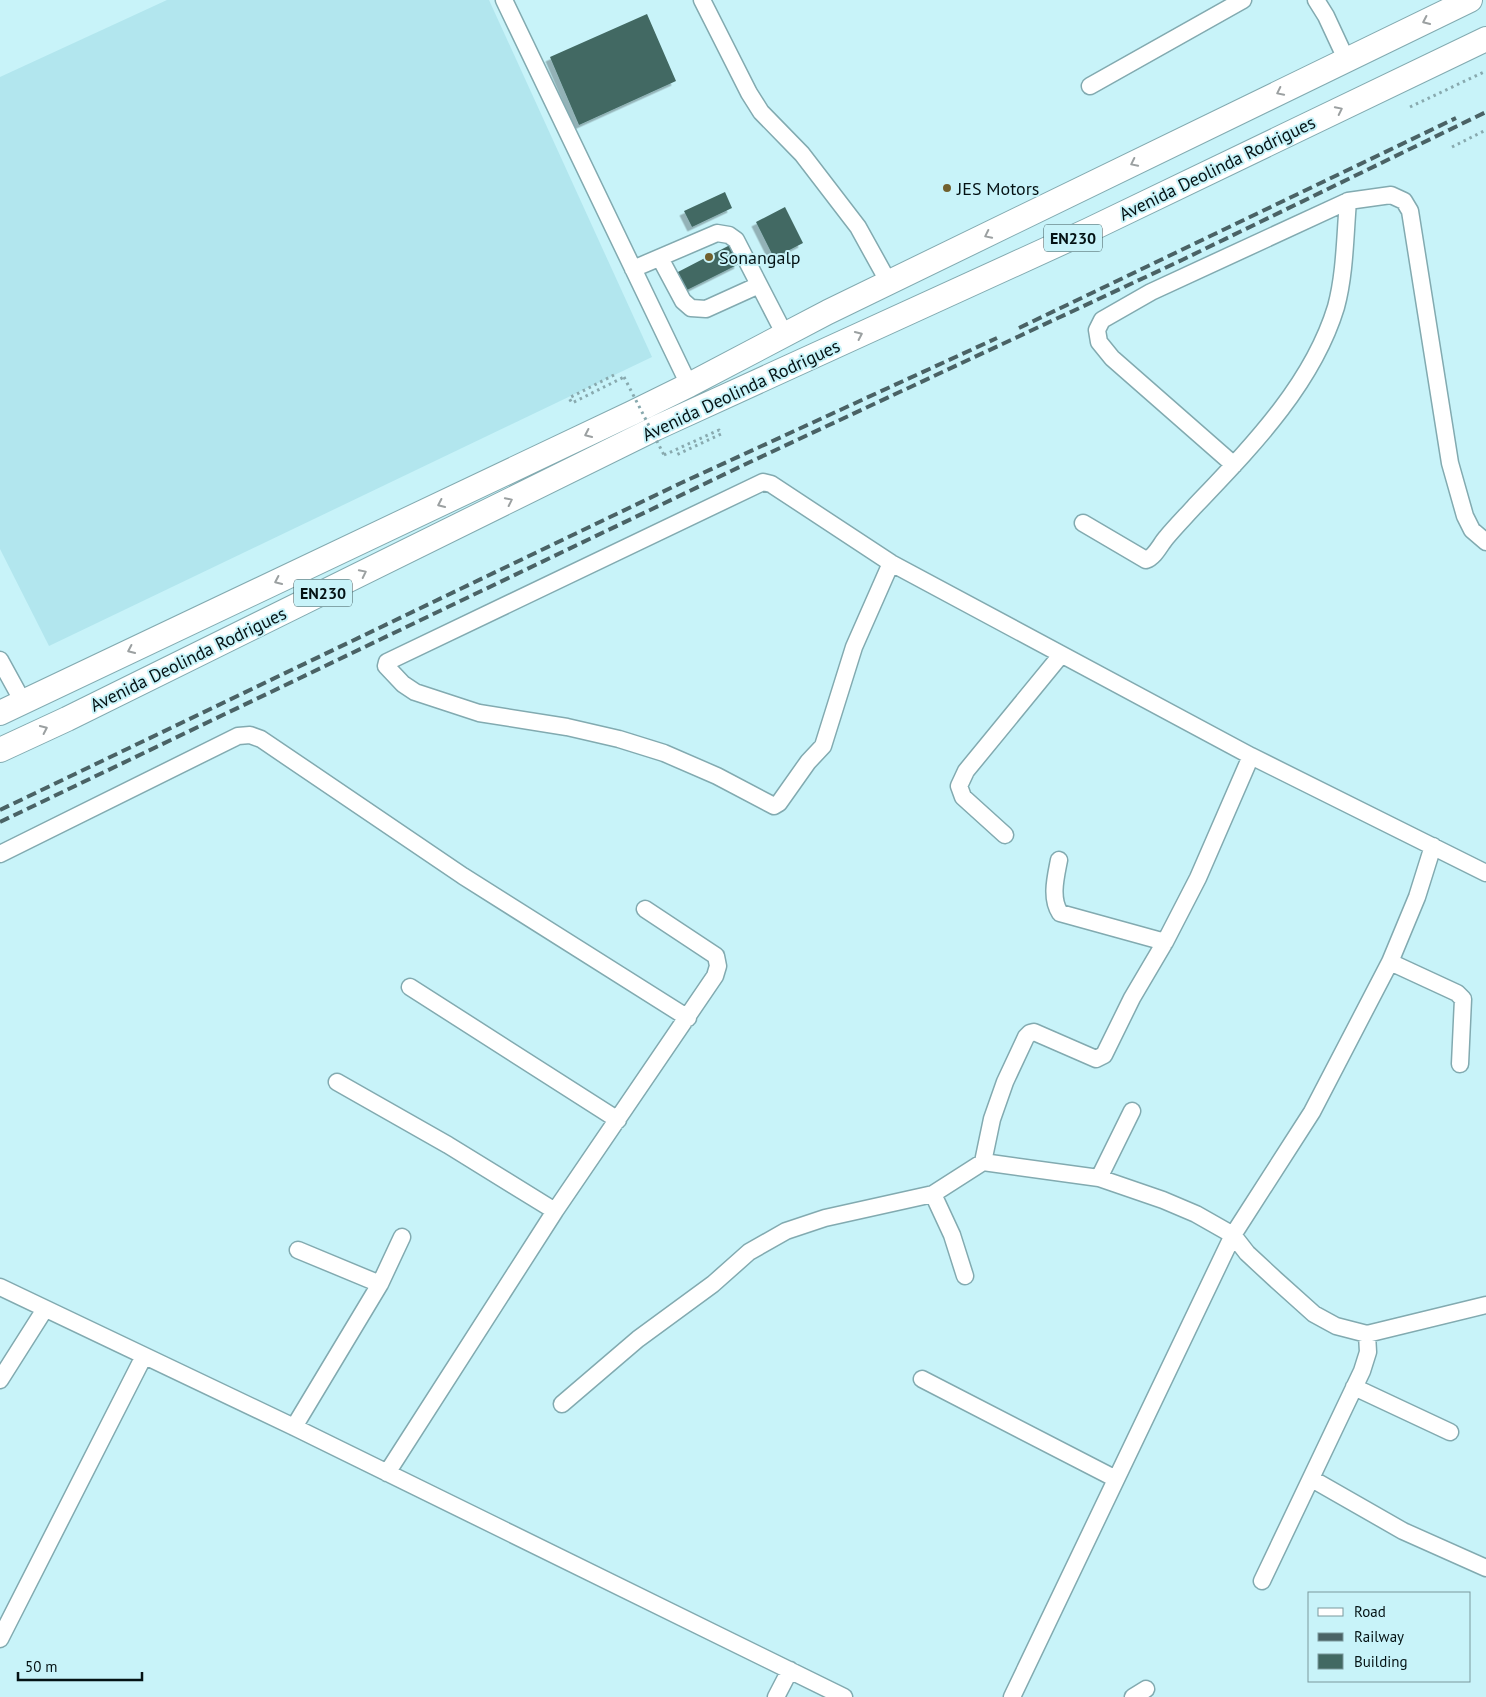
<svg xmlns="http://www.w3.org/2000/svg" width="1486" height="1697" font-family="'PT Sans',sans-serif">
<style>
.built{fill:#b2e6ee}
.building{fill:#426963;filter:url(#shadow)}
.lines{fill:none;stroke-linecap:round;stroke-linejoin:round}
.minor-casing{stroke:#82aab0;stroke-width:19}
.highway-casing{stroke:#82aab0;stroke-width:26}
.path{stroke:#88a9ae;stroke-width:3;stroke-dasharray:2.5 4;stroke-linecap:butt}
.minor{stroke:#fff;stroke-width:16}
.highway{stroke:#fff;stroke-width:24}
.rail{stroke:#4a6265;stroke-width:4;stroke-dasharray:10 5;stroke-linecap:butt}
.path-bridge{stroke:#88a9ae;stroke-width:3;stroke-dasharray:2.5 4;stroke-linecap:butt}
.oneway{stroke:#9ba0a1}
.poi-dot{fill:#71602e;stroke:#c8f3f9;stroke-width:2}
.labels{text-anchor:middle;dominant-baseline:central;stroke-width:4;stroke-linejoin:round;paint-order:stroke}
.shield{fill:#c8f3f9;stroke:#3f5659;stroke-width:1}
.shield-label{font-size:16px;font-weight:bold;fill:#041214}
.street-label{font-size:18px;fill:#041214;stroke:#c8f3f9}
.poi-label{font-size:18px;fill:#041214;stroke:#c8f3f9;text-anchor:start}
</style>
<defs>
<filter id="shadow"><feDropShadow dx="-4.5" dy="4.5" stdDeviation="0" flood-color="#0004"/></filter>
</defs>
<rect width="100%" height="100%" fill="#c8f3f9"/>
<path class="built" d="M167 0H489L652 357 49 646 0 549V77Z"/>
<path class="building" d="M647 14 676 81 579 125 550 57Z
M725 192 732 208 692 227 684 211Z
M785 207 803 243 774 258 756 222Z
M730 245 739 264 685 291 676 273Z"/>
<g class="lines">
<defs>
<path id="minor" d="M504 0 689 385
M702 0 749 93 761 112 802 154 858 227 889 283
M1316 0 1326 16 1346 59
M1090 86 1243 0
M660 258 683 301 691 308 706 309 759 285
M633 269 717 233 729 235 736 240 785 335
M1234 465 1112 358 1099 342 1097 330 1102 320 1151 292 1348 201
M1083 523 1146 560C1155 557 1160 545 1166 538 1175 527 1185 517 1194 507 1249 449 1312 386 1336 307 1345 274 1345 236 1348 201L1391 195 1404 201 1410 211 1450 463 1465 516 1472 530 1486 542
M891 563 854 647 823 746 808 762 779 803 774 806 717 776 664 753 619 739 567 727 479 713 415 692 403 684 386 666 387 662 763 482 771 484 891 563 1251 756 1486 873
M0 660 23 702
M1005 835 963 797 959 786 966 771 1061 655
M0 854 238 736 250 735 261 739 463 876 688 1018
M1059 860C1056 876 1050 898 1060 913L1165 942
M1390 962 1457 993 1463 999 1460 1064
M410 987 618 1120
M337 1082 448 1145 555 1211
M983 1162 1099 1178 1163 1200 1196 1214 1233 1235 1247 1253 1275 1279 1314 1314 1336 1326 1367 1334 1486 1305
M1099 1178 1132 1111
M933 1194 952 1235 965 1276
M298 1250 380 1284
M0 1287 294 1427 844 1697
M922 1379 1116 1479
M0 1380 45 1309
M1354 1387 1450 1432
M562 1404 638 1339 713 1284 749 1252 786 1231 825 1218 933 1194 983 1162 992 1119 1005 1082 1026 1037 1030 1033 1034 1032 1096 1059 1104 1055 1132 998 1165 942 1198 878 1251 756
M294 1427 380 1284 402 1237
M387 1473 555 1211 715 976 718 966 716 956 645 909
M1312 1479 1403 1531 1486 1568
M1262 1581 1362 1371 1368 1352 1367 1334
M0 1639 144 1356
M776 1697 790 1670
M1012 1697 1233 1235 1312 1112 1390 962 1417 897 1433 846
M1133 1697 1146 1689"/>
<path id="highway" d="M0 713 632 413 689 385 828 312 1470 0
M0 750 67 719 656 428 1087 231 1486 39"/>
</defs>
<use href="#minor" class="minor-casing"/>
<use href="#highway" class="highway-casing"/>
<path class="path" d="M1410 107 1486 71
M1452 147 1486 130
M614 375 569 398 572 403 624 377
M664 455 719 430 721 434 674 456"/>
<use href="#minor" class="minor"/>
<use href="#highway" class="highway"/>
<path class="rail" d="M1019 328 1456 118
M0 810 681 483 997 338
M0 822 750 462 1182 260 1486 112"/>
<path class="path-bridge" d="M624 377 664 455"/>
</g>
<defs><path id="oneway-chevron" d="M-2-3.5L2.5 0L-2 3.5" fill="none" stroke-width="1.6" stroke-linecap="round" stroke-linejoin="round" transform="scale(1.25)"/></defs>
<g class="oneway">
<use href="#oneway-chevron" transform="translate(1426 21) rotate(155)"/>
<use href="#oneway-chevron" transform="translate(1280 92) rotate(154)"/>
<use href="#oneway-chevron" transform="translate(1339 110) rotate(-26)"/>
<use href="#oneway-chevron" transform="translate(1134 163) rotate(154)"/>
<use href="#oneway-chevron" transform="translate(988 235) rotate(154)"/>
<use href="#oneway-chevron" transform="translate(859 335) rotate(-25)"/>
<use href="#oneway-chevron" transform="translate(588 434) rotate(155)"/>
<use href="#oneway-chevron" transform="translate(509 501) rotate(-26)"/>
<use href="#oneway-chevron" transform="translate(441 504) rotate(155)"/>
<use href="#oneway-chevron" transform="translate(363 573) rotate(-26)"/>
<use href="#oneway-chevron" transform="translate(278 581) rotate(155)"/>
<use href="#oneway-chevron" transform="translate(131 650) rotate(155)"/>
<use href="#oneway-chevron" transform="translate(44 729) rotate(-25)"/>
</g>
<g class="poi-dot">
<circle cx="947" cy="188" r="5"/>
<circle cx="709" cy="257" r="5"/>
</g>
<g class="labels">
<g class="shield">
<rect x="1044" y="224.5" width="58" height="27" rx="4"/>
<rect x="294" y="579.5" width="58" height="27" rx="4"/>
</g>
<g class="shield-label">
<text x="1073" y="238">EN230</text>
<text x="323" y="593">EN230</text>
</g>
<g class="street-label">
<text transform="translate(1217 168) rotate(-26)">Avenida Deolinda Rodrigues</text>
<text transform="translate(741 390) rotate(-25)">Avenida Deolinda Rodrigues</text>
<text transform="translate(188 659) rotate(-26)">Avenida Deolinda Rodrigues</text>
</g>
<g class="poi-label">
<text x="957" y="188">JES Motors</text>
<text x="719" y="257">Sonangalp</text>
</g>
</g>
<rect x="1308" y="1592" width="162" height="90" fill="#c8f3f9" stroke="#7a999d"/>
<rect x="1318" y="1608" width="25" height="8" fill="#ffffff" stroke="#7a999d"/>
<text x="1354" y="1617" font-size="15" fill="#041214">Road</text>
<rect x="1318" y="1633" width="25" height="8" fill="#4a6265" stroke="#7a999d"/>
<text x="1354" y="1642" font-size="15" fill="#041214">Railway</text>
<rect x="1318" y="1654" width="25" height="15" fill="#426963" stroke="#7a999d"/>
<text x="1354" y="1667" font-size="15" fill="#041214">Building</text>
<path d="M18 1672v8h124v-8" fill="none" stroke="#041214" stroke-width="2.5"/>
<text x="25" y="1672" font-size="15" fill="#041214" stroke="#c8f3f9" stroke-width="4" paint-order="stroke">50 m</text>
</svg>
